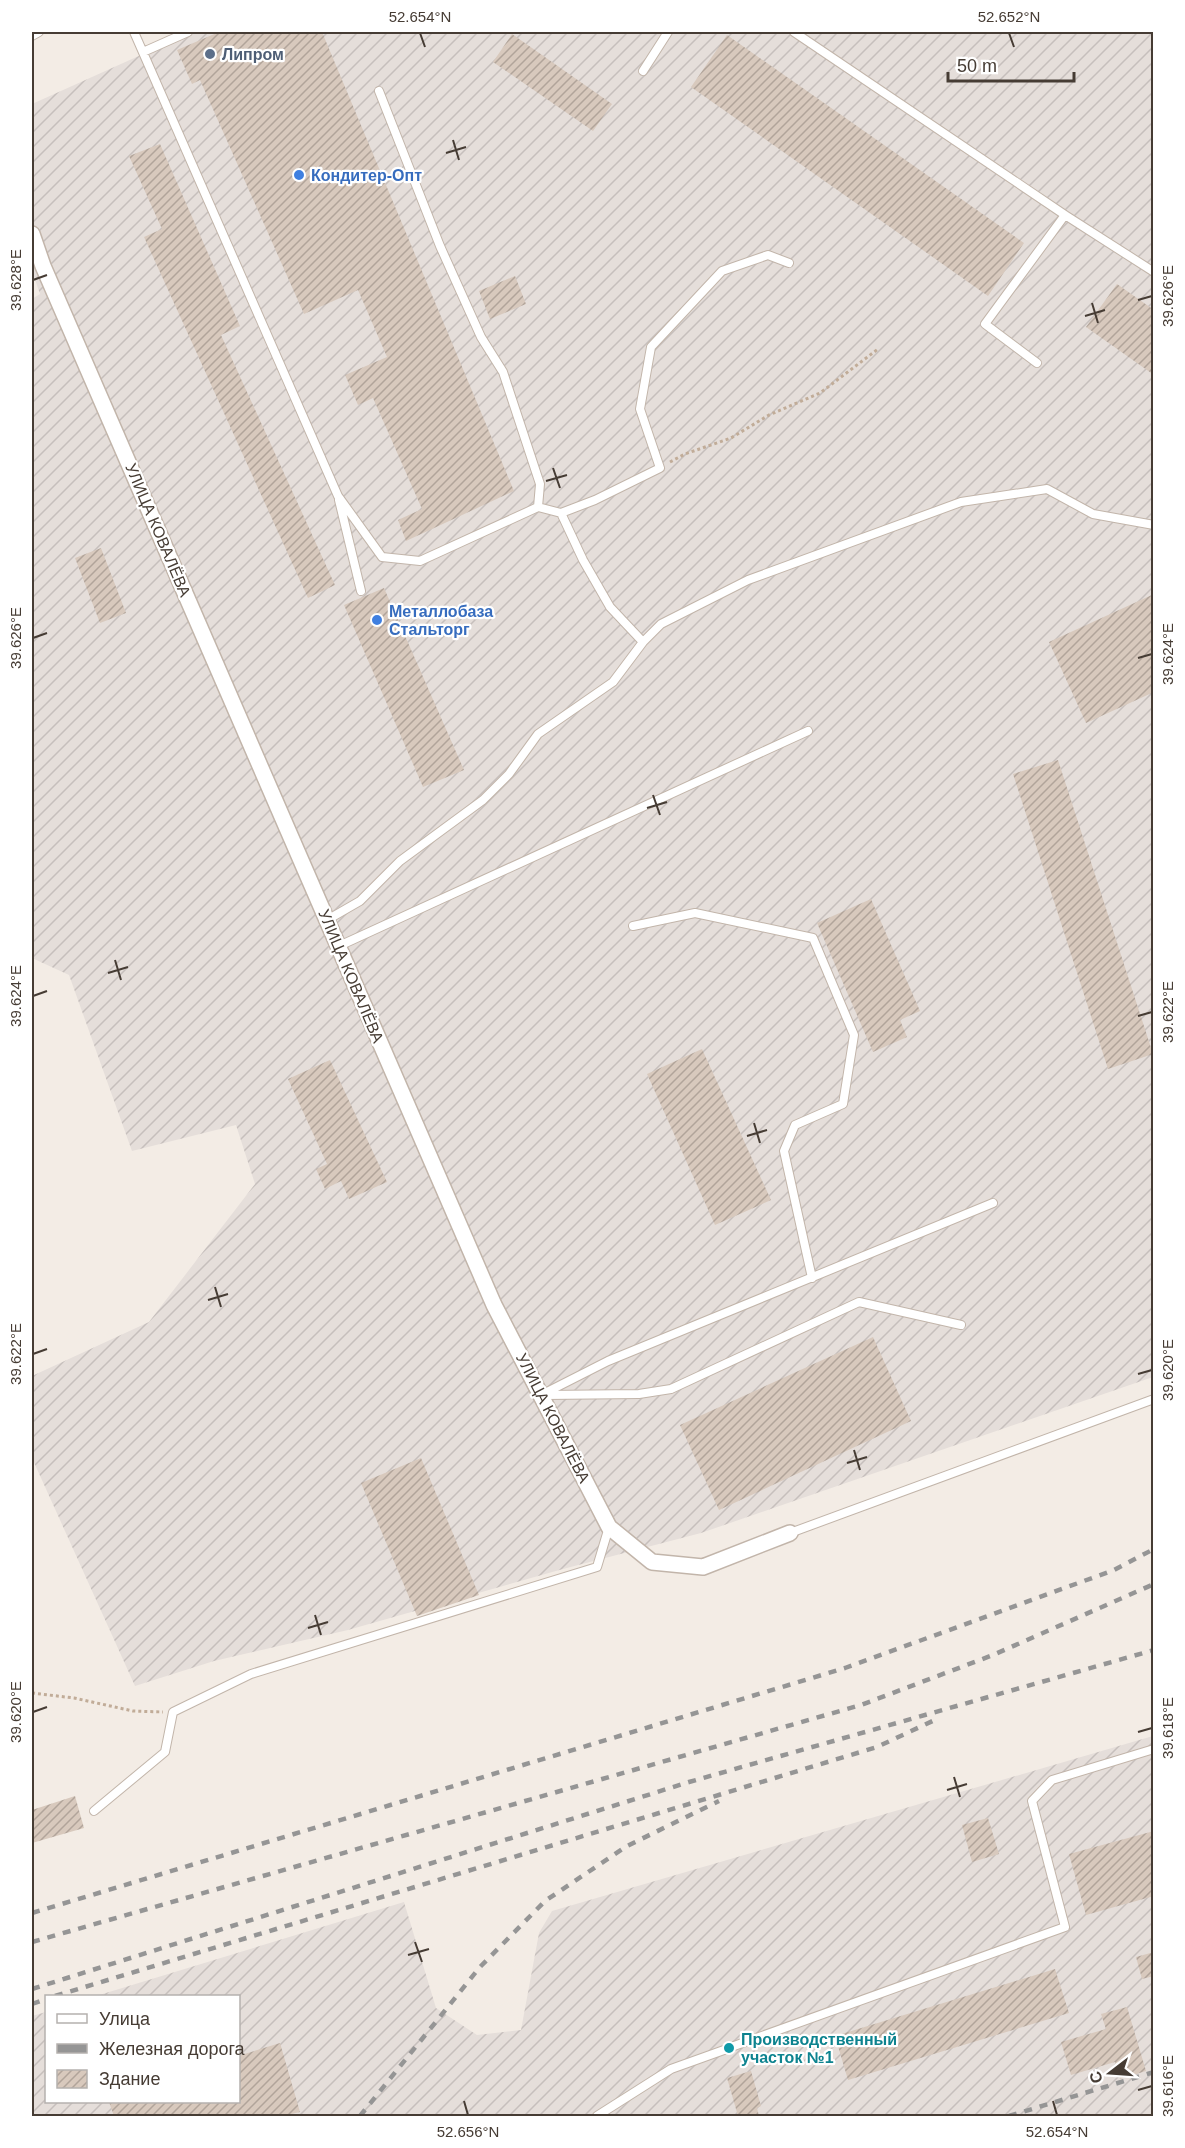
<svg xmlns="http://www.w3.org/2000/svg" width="1185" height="2148" font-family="Arial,sans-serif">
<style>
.industrial{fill:url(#industrial-furrows)}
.building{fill:url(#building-hatch)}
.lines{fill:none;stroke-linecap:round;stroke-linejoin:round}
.lane-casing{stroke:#c2b5aa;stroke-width:10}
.street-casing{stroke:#c2b5aa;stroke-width:18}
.path{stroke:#c1ac98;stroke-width:3;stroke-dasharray:3 3;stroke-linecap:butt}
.lane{stroke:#fff;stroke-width:8}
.street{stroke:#fff;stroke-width:15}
.rail{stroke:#959595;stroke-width:4.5;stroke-dasharray:8 8;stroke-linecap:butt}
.ticks{fill:none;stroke:#463c34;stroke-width:2}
.service-dot{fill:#5c6f8a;stroke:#fff;stroke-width:2}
.shop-dot{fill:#3f7fe0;stroke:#fff;stroke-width:2}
.culture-dot{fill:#0f9aa8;stroke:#fff;stroke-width:2}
.labels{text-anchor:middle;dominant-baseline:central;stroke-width:4.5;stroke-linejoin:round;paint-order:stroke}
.service-label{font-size:16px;font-weight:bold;fill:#4e5e75;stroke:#fff;text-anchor:start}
.shop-label{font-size:16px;font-weight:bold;fill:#366cbe;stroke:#fff;text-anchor:start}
.street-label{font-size:16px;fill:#463c34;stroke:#fff}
.culture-label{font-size:16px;font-weight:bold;fill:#0d838f;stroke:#fff;text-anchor:start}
.neatline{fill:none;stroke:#463c34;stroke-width:2}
.ticks-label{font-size:15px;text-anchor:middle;fill:#463c34}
</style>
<defs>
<pattern id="industrial-furrows" width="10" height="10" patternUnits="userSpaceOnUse" patternTransform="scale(1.5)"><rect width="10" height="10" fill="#e5deda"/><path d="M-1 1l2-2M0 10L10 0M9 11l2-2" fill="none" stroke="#c6bfbc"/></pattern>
<pattern id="building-hatch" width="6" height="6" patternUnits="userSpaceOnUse" patternTransform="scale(1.5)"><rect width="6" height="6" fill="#d8c9bd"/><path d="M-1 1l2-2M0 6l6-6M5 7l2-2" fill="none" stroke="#b1a49a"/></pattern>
</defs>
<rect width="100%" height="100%" fill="#f3ece5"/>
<path class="industrial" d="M192 32H1153V1377L701 1533 563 1569 348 1630 214 1661 135 1686 32 1458V1376L149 1322 255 1184 236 1125 132 1151 69 975 32 958V299L40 294 32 271V104Z
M1153 1736V2116H32V2016L46 2012V2102H238V1996H96L404 1902 436 2008 477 2035 521 2030 539 1933 552 1911Z"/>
<path class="building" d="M219 32H322L514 491 406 541 398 520 422 509 373 398 358 405 345 375 387 357 358 290 304 314 200 80 192 84 177 50Z
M512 34 612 104 593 131 493 62Z
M727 35 1024 243 988 296 691 87Z
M160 144 240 326 221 335 335 585 308 598 144 237 162 229 129 156Z
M515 276 526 304 490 319 479 291Z
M1117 284 1154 310V375L1086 327Z
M101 548 126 613 100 623 75 558Z
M384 588 464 770 423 787 344 605Z
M1154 594V692L1086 723 1049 642Z
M1058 760 1153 1054 1108 1069 1013 774Z
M871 899 920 1011 900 1020 907 1037 873 1052 817 923Z
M702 1049 771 1200 715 1225 647 1074Z
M330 1060 387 1182 349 1199 341 1181 325 1189 316 1169 327 1164 288 1079Z
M873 1337 911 1421 719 1510 680 1425Z
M421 1458 479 1595 417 1616 361 1483Z
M75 1796 84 1828 32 1843V1810Z
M988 1818 999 1854 972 1862 962 1825Z
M1154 1831V1896L1086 1915 1069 1854Z
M1154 1952V1976L1142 1979 1136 1957Z
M1055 1969 1069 2013 848 2080 835 2036Z
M1127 2007 1146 2071 1120 2079 1115 2062 1071 2075 1061 2042 1106 2029 1101 2014Z
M280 2043 300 2112 283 2116H114L109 2102H238V2056Z
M751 2071 761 2106 757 2108 759 2116H738L727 2078Z"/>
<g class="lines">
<defs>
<path id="lane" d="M134 32 338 496 382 557 420 561 538 507 561 513 583 560 610 607 643 642
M794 32 1065 215 1154 272
M32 36 39 32
M143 52 188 32
M643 71 668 32
M379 91 440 246 481 337 503 372 540 484 538 507
M1037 363 985 324 1065 215
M339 500 361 591
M561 513 595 500 660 468 640 409 651 347 722 271 768 255 789 263
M327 920 360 901 400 861 483 800 509 774 538 734 613 682 643 642 661 624 748 580 961 502 1047 489 1093 514 1154 525
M633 926 695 913 813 938 854 1035 843 1104 795 1125 784 1151 812 1278
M339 946 808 731
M541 1395 608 1361 993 1203
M545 1395 639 1394 671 1389 859 1302 961 1325
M790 1533 1154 1399
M94 1811 165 1752 173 1712 251 1674 597 1567 609 1527
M734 2046 1065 1927 1032 1801 1052 1780 1154 1749
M597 2116 671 2069 724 2050"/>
<path id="street" d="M32 234 43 266 494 1305 609 1527 652 1562 703 1567 790 1533"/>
</defs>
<use href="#lane" class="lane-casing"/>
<use href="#street" class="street-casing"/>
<path class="path" d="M670 462 685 454 731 438 769 415 820 393 878 349
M32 1693 74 1698 133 1711 163 1712"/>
<use href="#lane" class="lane"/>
<use href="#street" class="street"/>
<path class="rail" d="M32 1913 845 1668 1114 1570 1154 1549
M32 1942 861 1705 993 1655 1154 1584
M32 1989 689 1782 1154 1650
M55 1996 877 1747 939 1718
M32 2004 46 1999
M360 2116 480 1967 545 1901 627 1846 719 1801
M1009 2116 1154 2072"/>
</g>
<path class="ticks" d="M420 33 425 47M1009 33 1014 47M453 140 459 160M446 153 466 147M33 280 47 275M1138 300 1152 296M1092 303 1098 323M1085 316 1105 310M553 468 560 488M546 481 567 475M33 638 47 633M1138 658 1152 654M653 795 660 815M647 808 667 802M115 960 121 980M108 973 128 967M33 996 47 991M1138 1016 1152 1012M754 1123 760 1143M747 1136 767 1130M215 1287 221 1307M208 1300 228 1294M33 1354 47 1349M1138 1374 1152 1370M854 1450 860 1470M847 1463 867 1457M315 1615 321 1635M308 1628 328 1622M33 1712 47 1707M1138 1732 1152 1728M954 1777 960 1797M947 1790 967 1784M415 1942 422 1962M408 1955 429 1949M1138 2090 1152 2086M464 2101 468 2115M1053 2101 1057 2115"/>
<circle class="service-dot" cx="210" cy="54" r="6"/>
<g class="shop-dot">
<circle cx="299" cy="175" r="6"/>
<circle cx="377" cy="620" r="6"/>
</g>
<circle class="culture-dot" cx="729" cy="2048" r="6"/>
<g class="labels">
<g class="service-label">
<text x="222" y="54">Липром</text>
</g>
<g class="shop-label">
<text x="311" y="175">Кондитер-Опт</text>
<text x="389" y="611">Металлобаза<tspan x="389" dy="18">Стальторг</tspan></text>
</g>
<g class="street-label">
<text transform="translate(158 530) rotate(67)">УЛИЦА КОВАЛЁВА</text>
<text transform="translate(351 976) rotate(67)">УЛИЦА КОВАЛЁВА</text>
<text transform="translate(553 1418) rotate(63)">УЛИЦА КОВАЛЁВА</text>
</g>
<g class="culture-label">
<text x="741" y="2039">Производственный<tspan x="741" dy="18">участок №1</tspan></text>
</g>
</g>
<rect width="1185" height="2148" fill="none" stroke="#ffffff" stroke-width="66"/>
<rect x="45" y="1995" width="195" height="108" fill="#ffffff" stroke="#b5b1ae" stroke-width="1.5"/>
<rect x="57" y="2014" width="30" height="9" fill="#ffffff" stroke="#b5b1ae" stroke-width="1.5"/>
<text x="99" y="2025" font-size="18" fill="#463c34">Улица</text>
<rect x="57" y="2044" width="30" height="9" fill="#959595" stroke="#b5b1ae" stroke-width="1.5"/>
<text x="99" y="2055" font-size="18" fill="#463c34">Железная дорога</text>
<rect x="57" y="2070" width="30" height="18" fill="url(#building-hatch)" stroke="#b5b1ae" stroke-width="1.5"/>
<text x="99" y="2085" font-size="18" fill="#463c34">Здание</text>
<g transform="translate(1110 2073) rotate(253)" stroke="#ffffff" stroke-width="4.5" paint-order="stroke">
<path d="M0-4.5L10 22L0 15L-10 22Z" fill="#463c34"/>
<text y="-9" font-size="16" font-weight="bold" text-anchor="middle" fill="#463c34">С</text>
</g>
<path d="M948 72v9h126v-9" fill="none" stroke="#463c34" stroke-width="3"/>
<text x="957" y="72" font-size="18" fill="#463c34" stroke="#ffffff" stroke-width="4.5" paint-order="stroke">50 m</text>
<rect x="33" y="33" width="1119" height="2082" class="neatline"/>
<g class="ticks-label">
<text x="420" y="22">52.654°N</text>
<text x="1009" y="22">52.652°N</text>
<text transform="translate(16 280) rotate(-90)" y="5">39.628°E</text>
<text transform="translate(1168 296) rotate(-90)" y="5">39.626°E</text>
<text transform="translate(16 638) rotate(-90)" y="5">39.626°E</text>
<text transform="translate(1168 654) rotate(-90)" y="5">39.624°E</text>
<text transform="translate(16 996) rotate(-90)" y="5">39.624°E</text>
<text transform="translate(1168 1012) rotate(-90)" y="5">39.622°E</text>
<text transform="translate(16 1354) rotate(-90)" y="5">39.622°E</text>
<text transform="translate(1168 1370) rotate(-90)" y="5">39.620°E</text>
<text transform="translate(16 1712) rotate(-90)" y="5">39.620°E</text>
<text transform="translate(1168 1728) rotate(-90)" y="5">39.618°E</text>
<text transform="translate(1168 2086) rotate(-90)" y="5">39.616°E</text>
<text x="468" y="2137">52.656°N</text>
<text x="1057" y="2137">52.654°N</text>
</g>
</svg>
